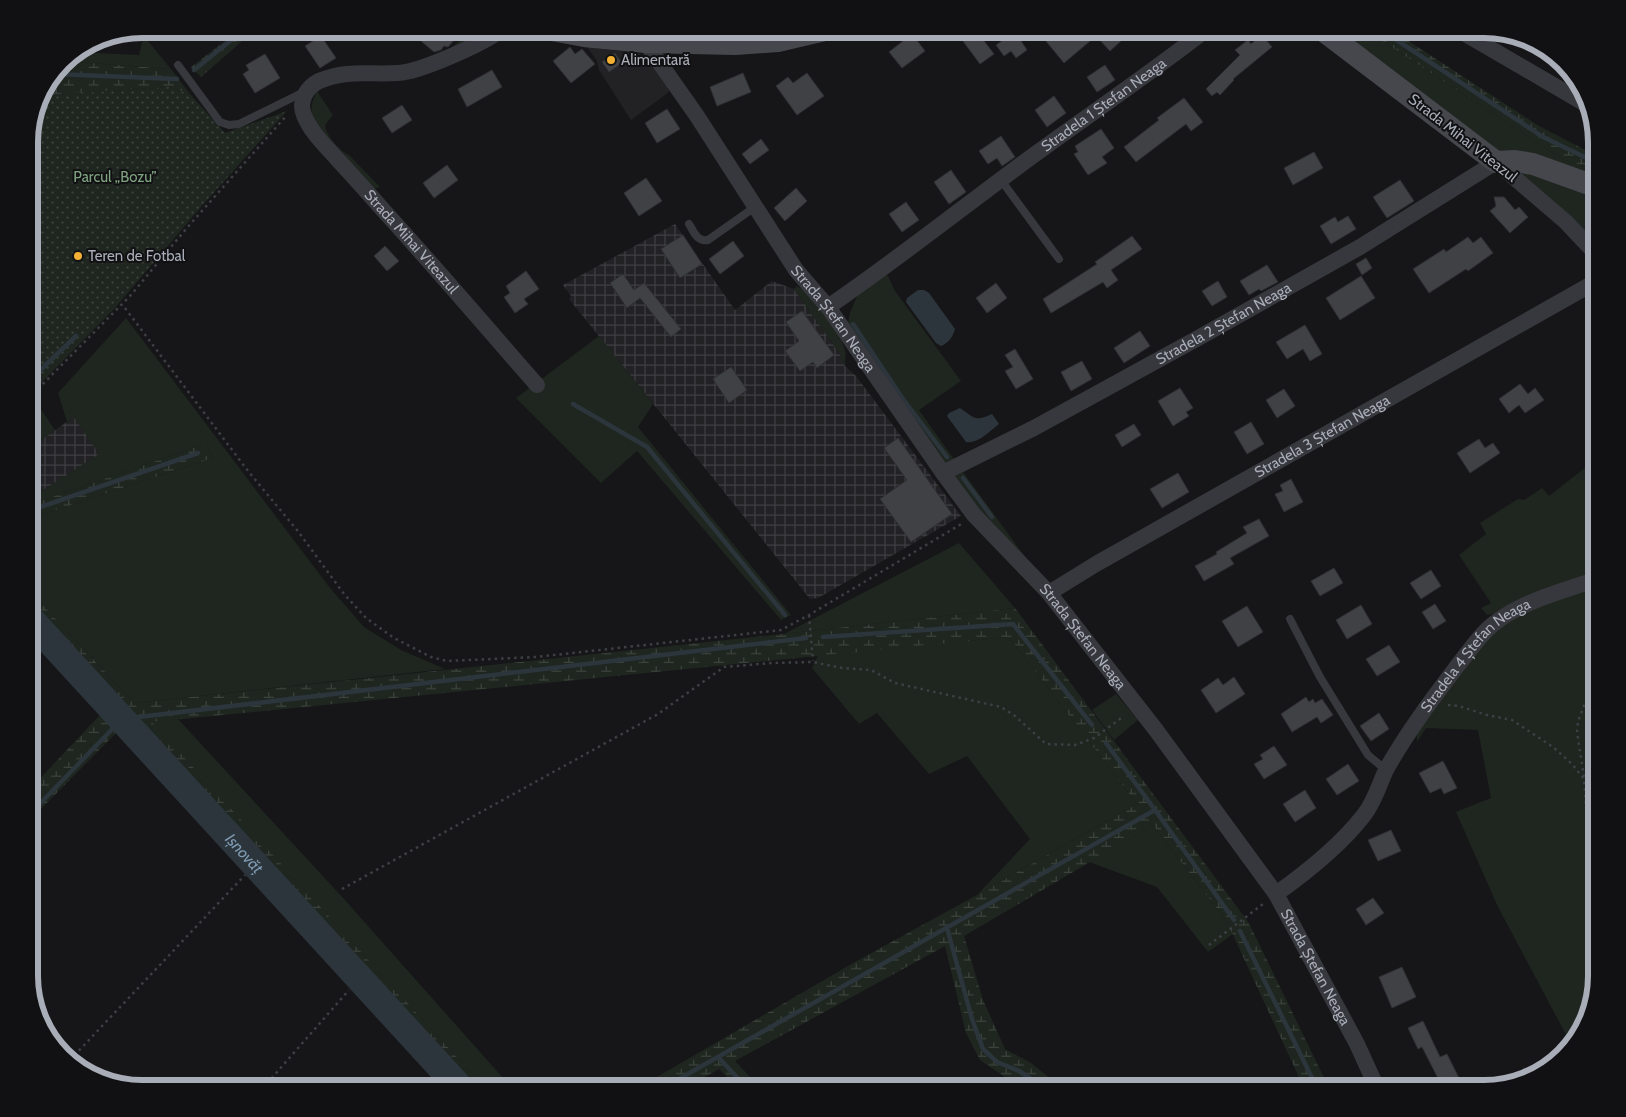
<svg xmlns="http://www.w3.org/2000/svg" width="1626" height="1117" font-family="Cabin,sans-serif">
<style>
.built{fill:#222225}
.industrial{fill:url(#industrial-grid)}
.green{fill:#1e261f}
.wetland{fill:url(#wetland-marsh)}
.park{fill:url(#park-dots)}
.water{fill:#2c353c}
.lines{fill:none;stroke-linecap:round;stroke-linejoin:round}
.stream{stroke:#2c353c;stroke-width:4.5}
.river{stroke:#2c353c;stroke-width:28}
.building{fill:#404145;stroke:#303034}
.path{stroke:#3d3f44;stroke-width:2.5;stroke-dasharray:2.5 4;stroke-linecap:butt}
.lane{stroke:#37383d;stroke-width:8}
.street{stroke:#37383d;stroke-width:16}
.secondary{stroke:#45474d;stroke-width:22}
.poi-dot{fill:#f2b134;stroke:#111113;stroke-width:2}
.labels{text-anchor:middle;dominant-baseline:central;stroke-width:4;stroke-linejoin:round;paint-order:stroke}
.poi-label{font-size:15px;fill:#a8adb8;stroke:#111113;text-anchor:start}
.street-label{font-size:15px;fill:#a8adb8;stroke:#111113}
.park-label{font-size:15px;fill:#7fa381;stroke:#111113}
.water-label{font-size:16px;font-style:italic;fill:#7f9bb3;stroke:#111113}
.rim{fill:none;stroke:#a8adb8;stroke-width:6}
</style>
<defs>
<pattern id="industrial-grid" width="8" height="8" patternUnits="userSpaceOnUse" patternTransform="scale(1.25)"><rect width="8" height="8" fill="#222225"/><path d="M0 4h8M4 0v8" fill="none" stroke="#3f3f43"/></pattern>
<pattern id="wetland-marsh" width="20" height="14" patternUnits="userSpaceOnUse" patternTransform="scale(1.25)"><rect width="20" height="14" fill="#1e261f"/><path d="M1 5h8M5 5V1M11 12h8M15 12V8" fill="none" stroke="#3c433d"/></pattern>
<pattern id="park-dots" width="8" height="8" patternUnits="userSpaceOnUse" patternTransform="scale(1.25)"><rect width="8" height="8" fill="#1e261f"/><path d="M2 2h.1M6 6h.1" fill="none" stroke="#3c433d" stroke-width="1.8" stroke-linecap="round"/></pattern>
</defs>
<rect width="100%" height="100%" fill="#161618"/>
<path class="built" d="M587 47 638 53 645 56 665 79 669 92 631 120 599 70 597 61Z"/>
<path class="industrial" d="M675 224 735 310 772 281 794 289 840 354 845 366 856 376 961 516 818 598 810 599 569 299 571 296 563 285Z
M74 417 100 454 42 491 29 471V448Z"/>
<path class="green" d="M145 29H150L148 41 171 69 63 61 76 52 139 55Z
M468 29H493L449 51 467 33Z
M667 29H738L739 33 666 32Z
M1333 29H1364L1562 159 1597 170V177L1494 151Z
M317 91 333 115 325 125C326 136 340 151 349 155L380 187 373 189C355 169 319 138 312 113 310 106 314 97 317 91Z
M1523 170 1543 174 1597 199V245L1521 174Z
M887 274 895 291 961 381 919 410 953 458 961 459 945 463 848 324 850 313 857 296Z
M797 286C811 292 841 334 845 350 846 354 845 361 845 366L840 354 794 289Z
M126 318 330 588 364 627 401 650 445 669 134 703 29 590V519L213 458 205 444 29 505V471L42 491 99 454 74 417 67 422 58 393Z
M599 336 653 404 638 427 791 615 781 620 637 451 601 483 516 398Z
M36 402 55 430 29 448V409Z
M1590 464 1597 474V571L1497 613 1487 615 1481 608 1491 603 1459 555 1486 534 1480 523 1518 499 1524 500 1542 488 1549 496Z
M963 472 1034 569 981 515 955 476Z
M959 543 1015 608 784 634Z
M1597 584V976L1578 1038 1571 1044 1498 907 1456 812 1491 798 1478 730 1426 728 1417 742V731L1479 646 1512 618Z
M1009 637 1137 804 977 895 1030 839 967 756 929 774 877 713 859 724 812 668 818 655Z
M1116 694 1138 720 1114 740 1092 710Z
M178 719 344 899 512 1088H485L151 722Z
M1153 825 1227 922 1233 934 1208 952 1157 887 1089 862Z"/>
<path class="wetland" d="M240 29H256L201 77 191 67Z
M1364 29H1390L1539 126 1597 156V170L1562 159Z
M63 61 171 69 190 94 169 87 39 96Z
M205 444 213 458 29 519V505Z
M29 590 134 703 784 634 1015 608 1249 923 1329 1088H1304L1227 922 1153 825 964 936 983 1000 1005 1049 1031 1063 1062 1088H1021L980 1060 966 1033 945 946 735 1061 760 1088H738L719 1069 686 1088H638L855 962 977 895 1137 804 1009 637 152 722 485 1088H424L433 1077 120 729 29 821V790L102 713 29 636Z"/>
<path class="park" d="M169 87 190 94 225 133 287 111 201 207 114 309 29 395V135L37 98 39 96Z"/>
<path class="water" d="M918 290H924L929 293 955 329C953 336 949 343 941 346L936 343 906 302 907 298Z
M960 408C975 418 974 422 992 414L999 424C990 431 978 444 966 442L947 416 949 413Z"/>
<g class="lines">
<path class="stream" d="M1380 29 1543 137 1597 163
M194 70 245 29
M54 74 177 79
M853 324 903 399 947 457
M29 381 76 336
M573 404 647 447 785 615
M963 478 992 517
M29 511 198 453
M823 637 1013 624 1092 725
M1106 743 1155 810
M29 815 122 719 806 638
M947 928 972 1019 983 1049 997 1062 1019 1071 1045 1088
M1240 931 1317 1088
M718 1057 747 1088
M444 1088 452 1079
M663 1088 1155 810 1234 920"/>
<path class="river" id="s1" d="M29 618 460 1088"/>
</g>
<path class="building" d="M420 29H458L452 36 455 39 448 47 444 46 441 50 434 52 414 35Z
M954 29H975L994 54 980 64Z
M1036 29H1134L1110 51 1096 36 1064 63Z
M1015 32 1027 50 1016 58 1011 51 1004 56 996 45Z
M912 34 925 51 902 68 889 52Z
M1262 35 1272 47 1233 79 1234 80 1220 95 1217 92 1212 96 1206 89 1240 55 1235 50 1248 40 1251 44Z
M321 36 336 58 320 68 305 46Z
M570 47 575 54 582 49 595 64 571 83 553 61Z
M615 53 622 63 609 72 602 62Z
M265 54 280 78 255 93 243 74 249 70 246 65Z
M1105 65 1115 80 1097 92 1087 77Z
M492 70 502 87 467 107 458 89Z
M743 73 751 92 717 106 710 87Z
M807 73 824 96 797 115 776 86 788 77 793 83Z
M1054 96 1066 113 1047 127 1035 110Z
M1184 98 1203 122 1191 131 1186 124 1136 162 1124 147 1159 120 1157 118Z
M402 105 412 120 392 133 382 118Z
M667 109 680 129 657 143 645 123Z
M1101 129 1114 148 1102 157 1107 163 1088 175 1074 154 1078 152 1075 146Z
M1001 136 1015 157 1002 166 997 158 988 164 979 151Z
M761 139 769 150 750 164 742 154Z
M1314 152 1323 168 1293 185 1284 168Z
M447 165 458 180 434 198 423 183Z
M951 170 966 192 949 204 934 182Z
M646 178 662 201 639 216 624 193Z
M1400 180 1414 201 1387 218 1373 197Z
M796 188 807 201 785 221 774 208Z
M1494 197H1504L1515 210 1519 207 1528 217 1510 233 1490 211 1496 206Z
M906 202 919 220 902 232 889 214Z
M1348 216 1356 229 1331 244 1320 226 1335 217 1338 222Z
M683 235 702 264 680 278 661 249Z
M1132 236 1142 249 1111 270 1118 280 1107 288 1103 282 1051 313 1043 299 1097 264 1095 262Z
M1468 237 1473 243 1481 237 1493 253 1468 271 1466 269 1429 293 1413 269 1444 249 1446 252Z
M733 241 744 256 720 274 709 259Z
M385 246 399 261 387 271 374 256Z
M1366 258 1372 268 1362 275 1356 264Z
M1267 265 1278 282 1261 291 1259 289 1249 295 1240 281Z
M526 271 539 289 524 299 528 304 515 313 504 297 510 293 506 286Z
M623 274 634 290 644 283 681 329 671 337 640 298 627 308 610 283Z
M1361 276 1375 298 1340 320 1326 298Z
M1218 281 1227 297 1212 306 1202 291Z
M996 283 1007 298 987 313 976 298Z
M802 311 834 355 817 368 813 362 800 371 785 351 799 341 786 322Z
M1305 325 1322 354 1310 361 1303 349 1287 359 1276 342Z
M1140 331 1150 346 1124 363 1114 348Z
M1015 349 1033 379 1016 389 1005 371 1013 367 1005 355Z
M1082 361 1092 379 1071 391 1061 372Z
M731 367 747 390 729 403 713 379Z
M1520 384 1528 394 1535 388 1544 400 1525 413 1519 405 1509 413 1499 399Z
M1180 388 1193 408 1186 412 1189 416 1173 426 1158 401Z
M1284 389 1295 406 1277 418 1266 400Z
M1251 422 1264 444 1247 454 1234 432Z
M1134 424 1141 435 1122 447 1115 435Z
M898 438 952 514 911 542 880 499 907 480 884 448Z
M1479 439 1485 448 1493 443 1500 453 1470 473 1457 453Z
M1178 473 1189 492 1162 508 1150 489Z
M1291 479 1303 502 1284 512 1275 494 1283 491 1280 485Z
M1259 519 1269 536 1230 558 1234 564 1204 581 1195 566 1217 554 1216 552 1247 533 1243 527Z
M1334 568 1343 583 1320 596 1311 581Z
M1431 570 1441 586 1421 599 1410 583Z
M1435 604 1446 621 1433 629 1422 612Z
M1361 605 1372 624 1347 639 1336 620Z
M1247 606 1263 632 1238 647 1222 621Z
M1389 645 1400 662 1377 676 1366 659Z
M1234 677 1245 694 1216 713 1201 690 1218 678 1223 685Z
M1306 697 1309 702 1313 699 1315 703 1322 699 1333 715 1321 723 1317 717 1292 732 1281 714Z
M1379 713 1389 729 1371 741 1360 726Z
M1274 746 1287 765 1264 779 1254 764 1263 759 1260 755Z
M1443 761 1457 788 1444 794 1441 788 1430 793 1419 773Z
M1348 764 1359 781 1337 795 1326 779Z
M1305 790 1316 808 1295 822 1283 804Z
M1391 830 1401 851 1378 861 1368 840Z
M1373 898 1384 913 1366 925 1356 909Z
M1402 967 1416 997 1392 1008 1379 977Z
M1423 1021 1440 1057 1447 1054 1464 1088H1443L1422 1047 1418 1049 1408 1028Z"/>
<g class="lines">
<path class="path" d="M125 308 248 471 297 530 344 594 366 618 394 638 431 657 447 661 536 657 781 630 809 615 963 523
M29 398 131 295 186 229 287 115
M809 615 813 661
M1448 705 1459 706 1487 715 1512 720 1553 747 1572 764 1584 779 1588 831 1597 863
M1584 777 1577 732 1578 721 1597 673
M342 889 658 714 724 667 772 663 813 662 842 668 871 670 895 683 1001 707 1015 716 1046 744 1075 745 1094 738 1124 716
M1209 945 1263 904
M70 1060 245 875
M263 1088 349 990"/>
<path class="lane" d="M178 65 220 122 229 125 239 124 304 92
M1001 180 1059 259
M689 224C694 232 697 242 708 240L755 207
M1290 619 1320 677 1368 755 1386 770"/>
<g class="street">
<path id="s2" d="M502 29C485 43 420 72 398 73 369 75 348 69 319 81 307 87 298 101 304 115 311 133 326 146 338 160 354 177 369 194 384 211 436 268 486 327 537 385"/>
<path d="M1457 29 1589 106"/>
<path id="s3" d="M645 42 697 116 796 270 828 307 943 473 974 515 1049 593 1156 730 1276 894 1357 1044 1377 1088"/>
<path id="s4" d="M828 307C895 261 958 211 1023 163 1084 118 1147 76 1207 29"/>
<path id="s5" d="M943 473 1034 428 1200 337 1360 247 1496 162 1566 222 1597 255"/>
<path id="s6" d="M1049 593 1096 564 1597 281"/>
<path id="s7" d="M1276 894C1307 872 1340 846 1364 815 1375 801 1379 784 1387 768 1408 731 1433 698 1458 665 1470 650 1481 633 1496 622 1525 600 1564 591 1597 579"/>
</g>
<path class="secondary" d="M547 29 584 36 645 42 735 44 778 41 829 29
M1321 29 1496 162 1515 161 1533 164 1597 187"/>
</g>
<g class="poi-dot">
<circle cx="611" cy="60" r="5"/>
<circle cx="78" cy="256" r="5"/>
</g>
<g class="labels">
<g class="poi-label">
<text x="621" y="60">Alimentară</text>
<text x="88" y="256">Teren de Fotbal</text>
</g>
<g class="street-label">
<text stroke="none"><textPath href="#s4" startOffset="342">Stradela 1 Ștefan Neaga</textPath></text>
<text transform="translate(1463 138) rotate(38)">Strada Mihai Viteazul</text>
<text stroke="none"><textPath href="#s2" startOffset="401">Strada Mihai Viteazul</textPath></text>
<text stroke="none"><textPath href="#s3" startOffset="335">Strada Ștefan Neaga</textPath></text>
<text stroke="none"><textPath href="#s5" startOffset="318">Stradela 2 Ștefan Neaga</textPath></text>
<text stroke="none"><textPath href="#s6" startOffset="315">Stradela 3 Ștefan Neaga</textPath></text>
<text stroke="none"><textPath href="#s3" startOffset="740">Strada Ștefan Neaga</textPath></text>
<text stroke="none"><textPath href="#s7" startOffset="316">Stradela 4 Ștefan Neaga</textPath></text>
<text stroke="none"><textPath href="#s3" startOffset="1145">Strada Ștefan Neaga</textPath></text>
</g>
<g class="park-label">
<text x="115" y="177">Parcul „Bozu”</text>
</g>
<g class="water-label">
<text stroke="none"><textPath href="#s1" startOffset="319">Ișnovăț</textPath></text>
</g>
</g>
<path d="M0 0H1626V1117H0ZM142 38H1484A104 104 0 0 1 1588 142V976A104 104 0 0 1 1484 1080H142A104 104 0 0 1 38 976V142A104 104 0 0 1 142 38Z" fill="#111113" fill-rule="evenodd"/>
<path class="rim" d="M142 38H1484A104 104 0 0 1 1588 142V976A104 104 0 0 1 1484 1080H142A104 104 0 0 1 38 976V142A104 104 0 0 1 142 38Z"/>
</svg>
